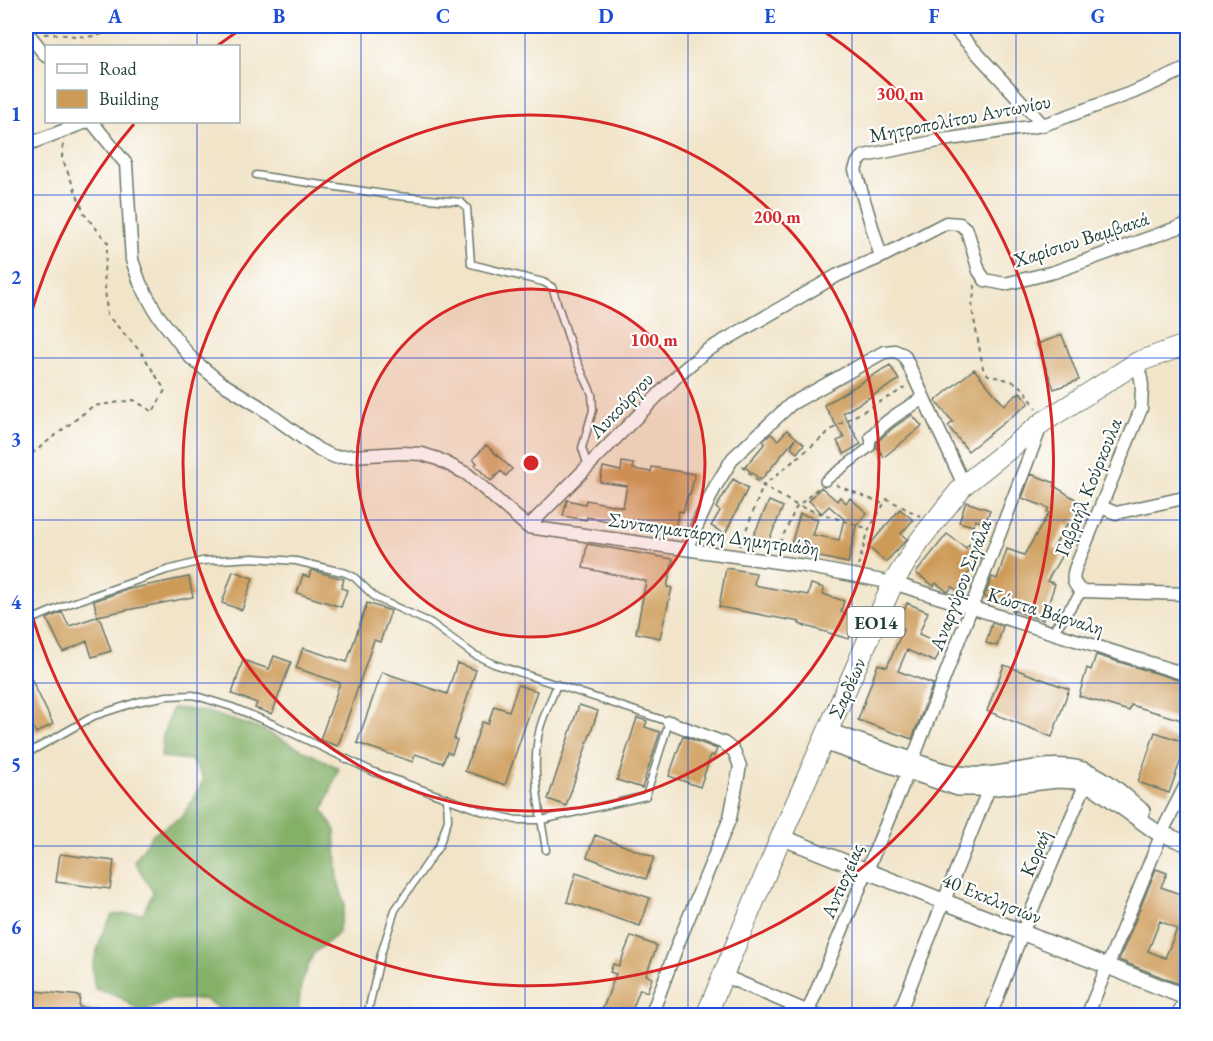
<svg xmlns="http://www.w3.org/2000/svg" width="1213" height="1041" font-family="'EB Garamond',serif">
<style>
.forest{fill:#84b067;stroke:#52764e;stroke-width:1.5}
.building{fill:#cd9b58;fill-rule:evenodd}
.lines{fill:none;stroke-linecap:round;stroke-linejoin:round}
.service-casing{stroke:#687768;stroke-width:9}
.pedestrian-casing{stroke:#687768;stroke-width:12}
.minor-casing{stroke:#687768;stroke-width:15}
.tertiary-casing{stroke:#687768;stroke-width:18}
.primary-casing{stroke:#687768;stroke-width:22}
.path{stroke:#687768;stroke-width:2;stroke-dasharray:4.5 4.5;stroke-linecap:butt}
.service{stroke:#fff;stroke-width:6}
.pedestrian{stroke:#fff;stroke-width:9}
.minor{stroke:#fff;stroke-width:12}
.tertiary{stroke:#fff;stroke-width:15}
.primary{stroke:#fff;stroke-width:20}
.grid{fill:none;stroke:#1d4ed8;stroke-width:1.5;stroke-opacity:0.55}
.ring{fill:none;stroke:#d62828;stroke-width:3}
.labels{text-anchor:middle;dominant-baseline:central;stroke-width:4.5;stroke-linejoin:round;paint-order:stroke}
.shield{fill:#fff;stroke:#627771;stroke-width:1.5}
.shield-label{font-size:18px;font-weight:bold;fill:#1f3d34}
.street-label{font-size:20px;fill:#1f3d34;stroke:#fff}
.centre{fill:#d62828;stroke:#fff;stroke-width:3}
.ring-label{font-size:18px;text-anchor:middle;font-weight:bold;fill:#d62828;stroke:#fff;stroke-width:4.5;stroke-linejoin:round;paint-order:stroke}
.neatline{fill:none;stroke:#1d4ed8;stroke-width:2}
.grid-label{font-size:20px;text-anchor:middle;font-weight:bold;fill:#1d4ed8}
</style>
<rect width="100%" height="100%" fill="#fff"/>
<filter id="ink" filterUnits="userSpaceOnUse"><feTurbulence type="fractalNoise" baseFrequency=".0167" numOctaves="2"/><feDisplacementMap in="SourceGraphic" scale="12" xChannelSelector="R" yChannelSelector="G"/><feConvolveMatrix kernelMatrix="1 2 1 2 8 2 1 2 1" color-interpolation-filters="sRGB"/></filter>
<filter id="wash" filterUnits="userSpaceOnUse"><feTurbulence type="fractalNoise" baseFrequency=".008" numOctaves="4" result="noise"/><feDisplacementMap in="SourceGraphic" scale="24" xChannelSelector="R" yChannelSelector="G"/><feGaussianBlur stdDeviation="1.35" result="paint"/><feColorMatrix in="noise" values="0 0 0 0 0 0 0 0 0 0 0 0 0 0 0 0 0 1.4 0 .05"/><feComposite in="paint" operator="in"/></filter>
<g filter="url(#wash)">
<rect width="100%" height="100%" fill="#f1e4c9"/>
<path class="forest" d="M172 708 204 711 261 729 339 768 323 810 335 830 338 881 345 905 337 935 313 954 301 985 298 1015H221L222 1011 204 999 171 1000 142 1013 118 996 95 989 92 968 101 937 112 915 143 913 153 892 134 861 153 834 183 816 204 779 191 760 161 757 163 735Z"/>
<g id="blocks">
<path class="building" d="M1062 335 1079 380 1054 389 1037 344Z
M890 365 899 380 843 413 861 444 844 454 837 441 844 438 824 405Z
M974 369 1004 405 1020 392 1029 403 968 451 948 426 953 422 935 401Z
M912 415 922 426 884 457 877 448V442L894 427Z
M787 430 804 444 797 453 791 448 795 439 761 480 745 467 765 443 763 441 771 434 778 440Z
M486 445 512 469 506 476 501 471 491 481 475 465 477 463 473 459Z
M622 462 634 464 633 469 651 472 652 467 695 474 690 495 688 494 683 512 679 511 674 531 625 520 624 524 587 517 586 520 563 516 567 500 585 504 586 500 623 507 627 486 600 482 603 467 621 471Z
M1031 474 1055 483 1054 486 1085 505 1071 526 1067 524 1053 548 1063 553 1047 581 1055 584 1043 620 1012 610 1013 607 984 597 992 577 997 579 1007 549 1024 555 1049 513 1047 511 1049 508 1022 498Z
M733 479 748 488 725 534 711 526 720 511 716 508Z
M821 487 837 501 840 497 846 503 850 498 867 513 856 526 848 563 815 556 816 551 791 544 800 514 818 519 813 535 839 540 844 519 829 506 822 513 809 501Z
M769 501 783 507 767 545 752 539Z
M966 502 990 510 985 524 975 520 973 526 959 522Z
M900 509 913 520 901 534 907 539 886 562 868 547Z
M947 534 966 548 969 544 983 555 967 575 972 579 961 593 952 587 948 592 936 583 934 586 916 573Z
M587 544 673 559 667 587 672 588 660 638 636 633 646 581 583 568Z
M726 568 756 573 754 585 808 595 811 584 824 588 823 594 844 601 841 612 856 617 849 639 799 624 800 622 719 607Z
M311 570 344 579 341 588 347 590 341 607 297 593 303 575 309 577Z
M233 571 253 578 242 610 222 603Z
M189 577 193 597 97 616 94 601 129 589Z
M367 603 391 611 380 642 374 640 338 746 320 740 340 683 296 668 303 648 347 662Z
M907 603 928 612 919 634 943 645 935 662 907 650 898 671 933 684 912 739 858 720 878 664 887 667 904 628 898 625Z
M62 612 69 626 99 616 111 651 92 657 87 641 63 652 47 619Z
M992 623 1003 626 997 646 986 643Z
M1096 655 1188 683V722L1131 705 1129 711 1079 696 1087 668 1091 670Z
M274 656 291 662 272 714 255 708 257 703 232 694 243 660 269 669Z
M457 663 476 670 454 739 457 740 452 754 447 752 443 763 415 754 413 762 357 743 382 672 447 694Z
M1004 665 1069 689 1052 737 987 711Z
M26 668 53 724 36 733 26 712Z
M518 685 537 691 505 785 465 771 482 722 488 724 494 706 509 711Z
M579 705 598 711 566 806 548 799Z
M637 718 647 721 645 727 660 732 642 788 617 780Z
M1155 732 1187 743 1169 793 1138 782Z
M683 736 717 749 714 756 711 755 700 787 669 776Z
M595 835 654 857 646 879 587 857Z
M60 854 114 861 110 889 56 882Z
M1156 869 1167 873 1161 887 1188 897V977L1184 986 1119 960ZM1160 921 1177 929 1165 958 1148 951Z
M576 873 650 898 640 926 567 902Z
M631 936 657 946 646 975 652 978 647 992 640 989 630 1016H600L616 974 610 972 613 964 619 966Z
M26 990 80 996 79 1007 100 1009V1016H26Z"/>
</g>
</g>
<g filter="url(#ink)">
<use href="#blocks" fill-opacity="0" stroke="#687768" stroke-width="1.5"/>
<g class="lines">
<defs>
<path id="service" d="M256 175 397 196 461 202 467 208 471 264 543 282 552 287 573 352 592 394 593 410 582 448 588 466
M26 622 66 605 167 570 202 561 253 558 296 561 346 573 354 577 376 598 431 623 473 654 494 664 669 722 646 796 542 820H516L484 812 374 772 273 724 232 707 193 695 167 696 137 702 94 716 26 754
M546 850C540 811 530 767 540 728 544 713 552 699 557 684
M367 1016 381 954 395 910 439 846 448 820 447 798"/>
<path id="pedestrian" d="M825 481 870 447 871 437
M1052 633 1082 591"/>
<path id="minor" d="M952 26 1043 125
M26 31 46 56
M92 122 126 164 132 260 140 283 157 314 191 358 220 382 259 406 319 450 335 457 402 453 422 454 438 459 467 474 528 527
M26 145 86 122
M881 257 855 170 858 162 864 156 943 140 1043 125 1134 92 1188 68
M1138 362 1142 385 1141 409 1075 569C1072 579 1073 585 1082 591L1188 594
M871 437C886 420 905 409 924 398
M1101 507 1116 513 1188 497
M528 527 680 373 706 351 838 275 881 257 946 223 960 224 967 230 979 271 985 280 1005 284 1054 272 1188 224
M528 527 805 566 893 583 1188 675
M686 549 715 487 733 458 791 404 884 352 895 351 904 355 964 485
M722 975 818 1016
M651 1016 679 941 730 818 740 766 734 751 724 743 669 722
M806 1016 908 772 1041 426
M898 1016 989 788V779
M990 1016 1022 933 1089 776
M1087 1016 1165 826 1188 781"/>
<path id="tertiary" d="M828 731C854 740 880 749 906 758 924 764 941 772 959 774 1001 781 1052 755 1091 773 1111 782 1126 798 1142 811
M823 742 958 788H989L1057 780 1078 781 1097 789 1155 831 1188 844
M781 837 1188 998
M1179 1016 1188 997"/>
<path id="primary" d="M706 1016 781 837 893 583 920 540 964 485 1043 422 1138 362 1188 344"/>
</defs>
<use href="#service" class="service-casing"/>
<use href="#pedestrian" class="pedestrian-casing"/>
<use href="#minor" class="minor-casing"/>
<use href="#tertiary" class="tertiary-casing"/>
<use href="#primary" class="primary-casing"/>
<path class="path" d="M44 34C66 32 90 43 111 30V26
M975 285 972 308 983 368 988 375C1018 383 1021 380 1036 409
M26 461 34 452 93 406 134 400 153 412 165 390 141 352 107 315 104 271 108 243 85 215 62 158 63 143
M742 466 763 486 798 506 869 529
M836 485 883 504
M740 546 763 486 835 427 905 388
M776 551 796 508 819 487
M858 566 869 529 887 499 920 516"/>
<use href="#service" class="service"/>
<use href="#pedestrian" class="pedestrian"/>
<use href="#minor" class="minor"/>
<use href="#tertiary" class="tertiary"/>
<use href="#primary" class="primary"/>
</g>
</g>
<path class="grid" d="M197 26V46M361 26V1016M525 26V1016M688 26V1016M852 26V1016M1016 26V1016M197 122V1016M26 195H1188M26 358H1188M26 520H1188M26 683H1188M26 846H1188"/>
<circle cx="531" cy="463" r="174" fill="#d62828" fill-opacity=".12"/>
<g class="ring">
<circle cx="531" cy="463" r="174"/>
<circle cx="531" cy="463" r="348"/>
<path d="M26 332A522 522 0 0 1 134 124M217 46A522 522 0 0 1 243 28M819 28A522 522 0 1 1 26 594"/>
</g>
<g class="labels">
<rect class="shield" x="847.5" y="607" width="57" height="30" rx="4.5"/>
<g class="shield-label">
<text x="876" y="622">ΕΟ14</text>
</g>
<g class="street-label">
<text transform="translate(960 118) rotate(-11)">Μητροπολίτου Αντωνίου</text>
<text transform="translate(1081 239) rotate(-18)">Χαρίσιου Βαμβακά</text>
<text transform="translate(621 405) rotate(-46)">Λυκούργου</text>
<text transform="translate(1088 487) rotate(-68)">Γαβριήλ Κούρκουλα</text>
<text transform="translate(714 534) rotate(8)">Συνταγματάρχη Δημητριάδη</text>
<text transform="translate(960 585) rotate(-69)">Αναργύρου Σιγάλα</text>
<text transform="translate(1046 611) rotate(17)">Κώστα Βάρναλη</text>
<text transform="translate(847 688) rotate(-66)">Σαρδέων</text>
<text transform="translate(1035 853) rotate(-67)">Κοραή</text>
<text transform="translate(842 881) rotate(-67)">Αντιοχείας</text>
<text transform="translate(992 898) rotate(22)">40 Εκκλησιών</text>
</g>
</g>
<circle cx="531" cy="463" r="9" class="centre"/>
<g class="ring-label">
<text x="900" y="100">300 m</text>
<text x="777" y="223">200 m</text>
<text x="654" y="346">100 m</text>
</g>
<rect width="1213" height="1041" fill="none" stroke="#fff" stroke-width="66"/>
<rect x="45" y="45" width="195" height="78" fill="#ffffff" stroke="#a5b1ae" stroke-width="1.5"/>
<rect x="57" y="64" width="30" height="9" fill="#ffffff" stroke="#a5b1ae" stroke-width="1.5"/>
<text x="99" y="75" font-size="18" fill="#1f3d34">Road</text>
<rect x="57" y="90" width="30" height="18" fill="#cd9b58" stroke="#a5b1ae" stroke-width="1.5"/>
<text x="99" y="105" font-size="18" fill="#1f3d34">Building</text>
<rect x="33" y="33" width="1147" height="975" class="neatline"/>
<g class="grid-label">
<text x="115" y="23">A</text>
<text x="279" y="23">B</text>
<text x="443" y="23">C</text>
<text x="606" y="23">D</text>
<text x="770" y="23">E</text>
<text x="934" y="23">F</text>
<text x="1098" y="23">G</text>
<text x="16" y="121">1</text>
<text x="16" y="284">2</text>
<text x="16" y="446">3</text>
<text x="16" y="609">4</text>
<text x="16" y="771">5</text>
<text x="16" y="934">6</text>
</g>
</svg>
